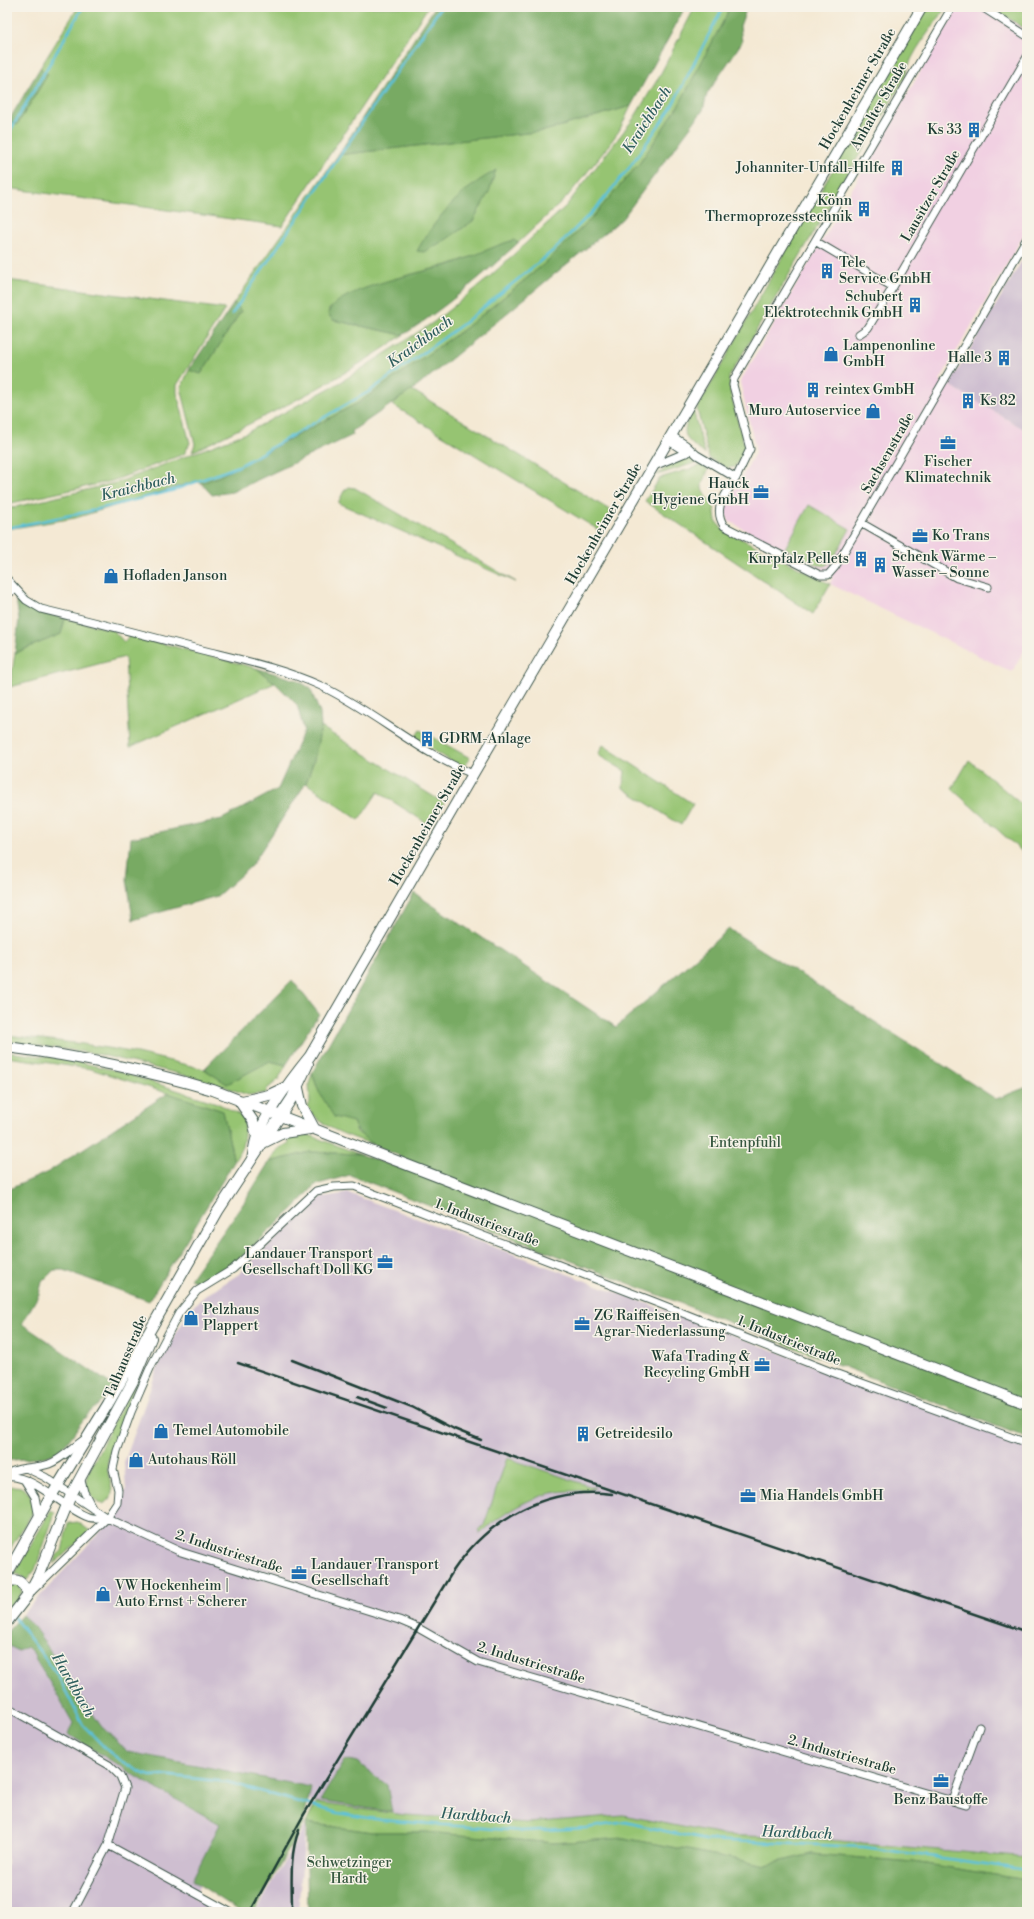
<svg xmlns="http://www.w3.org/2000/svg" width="1034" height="1919" font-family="'Libre Bodoni',serif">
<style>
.built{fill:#f1d0e2}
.industrial{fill:#cebed0}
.green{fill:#96c472;stroke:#5a8053}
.forest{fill:#78aa64;stroke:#4c744c}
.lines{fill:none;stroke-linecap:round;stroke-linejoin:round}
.stream{stroke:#5cc1da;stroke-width:2.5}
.street-casing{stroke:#3f574c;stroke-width:9}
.secondary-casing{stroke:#3f574c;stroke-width:12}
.street{stroke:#fff;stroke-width:7}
.secondary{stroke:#fff;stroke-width:10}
.rail{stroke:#1f3d34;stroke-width:2.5}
.labels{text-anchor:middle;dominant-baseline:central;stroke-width:3;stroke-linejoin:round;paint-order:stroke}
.street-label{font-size:14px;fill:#1f3d34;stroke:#f7f3e8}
.poi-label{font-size:14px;fill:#1f3d34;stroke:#f7f3e8;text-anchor:start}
.park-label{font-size:14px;fill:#375840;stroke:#f7f3e8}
.water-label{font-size:15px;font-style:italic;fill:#2e5e5e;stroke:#f7f3e8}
</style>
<rect width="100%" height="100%" fill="#f7f3e8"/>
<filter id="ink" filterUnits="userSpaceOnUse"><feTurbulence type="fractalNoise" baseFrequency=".025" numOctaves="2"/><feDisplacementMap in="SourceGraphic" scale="8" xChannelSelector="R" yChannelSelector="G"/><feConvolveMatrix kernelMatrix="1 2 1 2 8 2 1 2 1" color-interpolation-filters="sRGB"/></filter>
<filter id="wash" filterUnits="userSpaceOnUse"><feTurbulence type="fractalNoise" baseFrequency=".012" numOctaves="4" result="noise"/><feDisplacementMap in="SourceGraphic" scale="16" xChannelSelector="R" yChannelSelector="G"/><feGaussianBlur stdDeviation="0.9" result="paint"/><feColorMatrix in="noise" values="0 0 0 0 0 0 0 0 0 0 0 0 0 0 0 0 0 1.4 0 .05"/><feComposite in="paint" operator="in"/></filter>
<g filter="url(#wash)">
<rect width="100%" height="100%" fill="#f4e9d4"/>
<path class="built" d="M958 7H1027V229L940 380 1027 431V646L1012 672 830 584 833 577 729 521 724 511 755 453V446L740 382Z"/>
<path class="industrial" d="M1027 252V431L949 385Z
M348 1193 1027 1444V1858L819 1839 722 1835 623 1815 529 1823 405 1815 316 1803 227 1781V1824L194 1898 220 1912H7V1629H9L118 1513 126 1489 124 1463 160 1361 191 1308 206 1295 239 1274 318 1198Z
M306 1823 298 1912H256Z"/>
<path class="green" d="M78 7H428L282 226 7 188V123L9 120 17 125 48 74 40 68Z
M695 7H729L726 16 679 105 639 164 589 221 542 266 466 328 358 403 220 476 201 483 196 481 75 518 7 529V509L119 482 246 433 341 382 434 322 485 281 566 206 634 118 659 77Z
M928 7H946C932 30 911 50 905 77L729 377 730 391 745 448 744 453 735 467 727 468 709 458 697 409 797 231Z
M991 7H1018L1027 13V30Z
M631 106 619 131 602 154 567 197 518 243 514 241 451 264 394 279 329 309 328 314 333 320 403 335C337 382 264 417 192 452L195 444 181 388 189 370 201 374 241 311 234 303 338 155 544 131Z
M7 280 225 309 177 385V393L190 443 184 454 112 481 7 504Z
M412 390 613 512 602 532 391 404Z
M693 410 705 454C684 439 679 434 693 410Z
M688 458 698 462 657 475 675 460Z
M703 465 708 470 702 484V488L704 493 714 506 716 521 722 529 830 584 813 614 645 501 660 478Z
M349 487 355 488 516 582 338 503 344 491Z
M809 505 850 529 832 561 825 566 816 565 785 548Z
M65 618 113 630 124 642 130 635 256 668 275 683 130 747 125 657 10 687 15 653 61 634Z
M321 727 444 803 431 826 378 792 359 820 306 783 314 760Z
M420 730 470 758 463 768 414 739Z
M603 745 693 804 681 825 623 788 625 771 598 755Z
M969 760 1027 809V856L952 789Z
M7 1035 83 1044 137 1053 204 1069 227 1084 270 1061 286 1065 278 1080 267 1089 266 1093 248 1095 208 1081 98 1054 7 1041Z
M7 1052 60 1058 114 1070 217 1103 240 1115 248 1122 244 1127C245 1142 241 1150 234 1162L223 1111 91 1069 7 1057Z
M312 1073 319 1092 353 1122 357 1132 376 1146C352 1136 321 1130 307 1106L310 1102 309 1084Z
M297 1135H309L359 1154 310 1152 269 1162 278 1149 289 1143 287 1136Z
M144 1362 108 1460C105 1476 115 1485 111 1498L103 1504 98 1503C89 1495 84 1488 87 1475Z
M507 1458 595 1488C584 1492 569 1490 558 1492 530 1496 501 1514 480 1534L478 1531 484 1525Z
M15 1486 21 1487 30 1494 33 1512 13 1544 7 1557V1487Z
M51 1510 55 1513 35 1570 27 1580 18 1574 14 1575Z
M78 1522 90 1531 54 1564 57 1555 62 1551 68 1523Z
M18 1583 22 1592 15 1604 13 1603 9 1607 7 1604V1586Z
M316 1803 405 1815 529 1823 623 1815 722 1835 819 1839 1027 1858V1880L913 1862 811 1854 766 1865 624 1838 554 1843 425 1832H373L306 1823Z"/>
<path class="forest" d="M435 7H685L672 32 631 106 544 131 338 155Z
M729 7H747L740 26 742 42 707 94 703 110 622 219 418 386 352 431 353 435 232 492 212 495 201 483 220 476 358 403 466 328 542 266 589 221 639 164 679 105 726 16Z
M40 68 48 74 17 125 9 120Z
M496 170 489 192 473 221 447 239 424 252 417 251C430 227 451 201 473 185 480 179 489 175 496 170Z
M514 240 518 243C482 276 444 309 403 335L333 320 328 314C334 288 427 272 452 264 473 257 493 246 514 240Z
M234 303 241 311 201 374 189 370Z
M16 598 35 611 65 618 61 634 15 653 19 619Z
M256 668 297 680 310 688 320 713 321 727 314 760 306 783 251 866 217 896 133 920 127 879 131 838 222 819 278 789 304 730 297 705 275 683Z
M414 893 616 1027 729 929 996 1099 1027 1087V1438L350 1175 315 1185 300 1202 231 1267 197 1282 190 1279 245 1201 269 1162 310 1152 359 1154 396 1167 400 1156C381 1148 360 1141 353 1122L334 1117 319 1092 312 1073Z
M292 980 319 1014 286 1065 270 1061 227 1084 204 1069Z
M168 1093 223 1111 234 1162 149 1301 64 1270H54L42 1282 39 1294 22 1324 115 1387C106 1400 93 1407 83 1420 73 1433 68 1446 53 1454 39 1460 21 1458 7 1461V1190L48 1172Z
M22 1615 32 1624 101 1726 128 1752 311 1787 303 1824 254 1912H241L192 1880 220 1824 152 1786 68 1734 73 1723C62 1704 52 1685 40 1667 33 1657 39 1657 27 1647L19 1651 7 1645 8 1631Z
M345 1759 357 1762 387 1785 392 1812 320 1801Z
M306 1823 373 1832H425L554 1843 624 1838 766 1865 811 1854 913 1862 1027 1880V1912H308Z"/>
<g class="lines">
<path class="stream" d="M7 136 83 7
M232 314 441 7
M7 528 86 512 171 491 239 466 370 391 463 324 555 249 599 205 629 168 671 108 723 7
M7 1608 11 1613
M14 1617 58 1676 83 1725 108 1751 121 1761 144 1774 151 1776 162 1775 227 1782 338 1813 381 1820 521 1831 586 1828 625 1822 705 1840 864 1847 1027 1870"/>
</g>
</g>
<g filter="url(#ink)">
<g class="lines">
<defs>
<path id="street" d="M982 7 1027 36
M815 241 893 287 1027 57
M859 334 868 328 893 287
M672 436 686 445 697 455 736 478 750 449 733 385 734 379 952 7
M669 441 687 453
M654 466 685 453
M736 478C726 495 712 507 724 526L820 575H828L835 567 861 523 1027 238
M861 523 957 578 988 587
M7 579 26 600 41 609C95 622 149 636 202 650 242 660 284 669 321 686 374 711 419 753 473 774
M7 594 16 589
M28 1469 45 1477 107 1518 181 1552 399 1620 418 1628 478 1662 966 1805
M7 1474C19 1466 35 1469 49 1464 62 1459 73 1447 85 1439
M7 1477C33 1474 63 1508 88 1517 93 1519 101 1518 107 1518
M80 1477 84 1492 93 1509
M25 1481 35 1497 39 1518
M33 1590 107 1518 117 1503 118 1490 113 1469 117 1451 131 1412 151 1366 179 1313 197 1291 233 1269 316 1191 334 1187 354 1186 655 1302 829 1371 1027 1443
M7 1707 109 1765 120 1776 125 1788 108 1845 73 1912
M952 1801 979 1727
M108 1845 230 1912"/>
<path id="secondary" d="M7 1047C77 1056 145 1070 213 1090L1027 1404
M298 1088 302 1106 314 1128
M242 1101 269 1095 286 1087
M240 1102 253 1121 257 1137
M265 1142 283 1133 310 1129
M252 1159C254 1152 254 1144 257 1137 267 1112 293 1077 310 1056L473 774 922 7
M7 1574 47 1503 108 1404 218 1211 292 1098 308 1064
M7 1582C19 1577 24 1584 28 1595
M7 1622 28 1595 39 1574 71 1495 133 1381 151 1338"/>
</defs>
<use href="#street" class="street-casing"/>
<use href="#secondary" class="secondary-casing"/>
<use href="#street" class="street"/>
<use href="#secondary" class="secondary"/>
<path class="rail" d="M292 1360 412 1407 454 1429 481 1440
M238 1363 1027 1632
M357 1397 387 1408
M250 1912 303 1816 453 1571C489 1518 547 1486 612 1494
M292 1912C292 1885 289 1855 299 1830"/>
</g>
</g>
<defs>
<symbol id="building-bare" viewBox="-9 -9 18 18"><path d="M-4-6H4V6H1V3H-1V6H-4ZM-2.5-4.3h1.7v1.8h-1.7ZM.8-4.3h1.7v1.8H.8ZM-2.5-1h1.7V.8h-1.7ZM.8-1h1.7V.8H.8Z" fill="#1f6fb2" stroke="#f7f3e8" stroke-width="2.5" paint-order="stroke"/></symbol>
<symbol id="shop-bare" viewBox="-9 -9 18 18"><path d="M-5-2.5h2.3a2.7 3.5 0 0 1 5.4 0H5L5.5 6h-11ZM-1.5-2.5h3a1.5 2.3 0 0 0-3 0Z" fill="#1f6fb2" stroke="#f7f3e8" stroke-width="2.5" paint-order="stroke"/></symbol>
<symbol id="office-bare" viewBox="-9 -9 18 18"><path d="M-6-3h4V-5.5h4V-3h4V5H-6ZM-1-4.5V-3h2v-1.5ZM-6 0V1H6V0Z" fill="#1f6fb2" stroke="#f7f3e8" stroke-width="2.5" paint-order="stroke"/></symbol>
</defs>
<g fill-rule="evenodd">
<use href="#building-bare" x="963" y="119" width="22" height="22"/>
<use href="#building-bare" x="886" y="157" width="22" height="22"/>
<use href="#building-bare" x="853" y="198" width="22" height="22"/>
<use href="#building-bare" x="816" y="260" width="22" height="22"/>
<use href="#building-bare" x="904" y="294" width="22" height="22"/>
<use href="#shop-bare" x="820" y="343" width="22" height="22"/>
<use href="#building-bare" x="993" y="347" width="22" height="22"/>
<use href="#building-bare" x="802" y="379" width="22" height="22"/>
<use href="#building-bare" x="957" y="390" width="22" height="22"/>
<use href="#shop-bare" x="862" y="400" width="22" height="22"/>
<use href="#office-bare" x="937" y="432" width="22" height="22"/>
<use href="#office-bare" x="750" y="481" width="22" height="22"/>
<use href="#office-bare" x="909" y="525" width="22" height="22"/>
<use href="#building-bare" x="850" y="548" width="22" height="22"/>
<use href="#building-bare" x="869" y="554" width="22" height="22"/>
<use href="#shop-bare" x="100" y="565" width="22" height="22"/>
<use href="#building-bare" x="416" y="728" width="22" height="22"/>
<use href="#office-bare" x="374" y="1251" width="22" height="22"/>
<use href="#shop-bare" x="180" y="1307" width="22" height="22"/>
<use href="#office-bare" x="571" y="1313" width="22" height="22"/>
<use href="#office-bare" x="751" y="1354" width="22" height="22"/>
<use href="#shop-bare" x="150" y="1420" width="22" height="22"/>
<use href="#building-bare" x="572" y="1423" width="22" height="22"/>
<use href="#shop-bare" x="125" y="1449" width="22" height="22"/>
<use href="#office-bare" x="737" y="1485" width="22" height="22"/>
<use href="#office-bare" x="288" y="1562" width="22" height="22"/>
<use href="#shop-bare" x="92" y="1583" width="22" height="22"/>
<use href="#office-bare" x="930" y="1770" width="22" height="22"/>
</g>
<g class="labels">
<g class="street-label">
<text transform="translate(858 89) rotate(-60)">Hockenheimer Straße</text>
<text transform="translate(879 106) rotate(-60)">Anhalter Straße</text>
<text transform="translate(931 196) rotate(-60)">Lausitzer Straße</text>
<text transform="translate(888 453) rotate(-60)">Sachsenstraße</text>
<text transform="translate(604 524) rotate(-60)">Hockenheimer Straße</text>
<text transform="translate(428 825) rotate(-60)">Hockenheimer Straße</text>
<text transform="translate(487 1223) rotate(21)">1. Industriestraße</text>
<text transform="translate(789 1341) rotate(22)">1. Industriestraße</text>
<text transform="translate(126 1357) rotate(-67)">Talhausstraße</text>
<text transform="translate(229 1552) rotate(18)">2. Industriestraße</text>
<text transform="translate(531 1663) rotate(17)">2. Industriestraße</text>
<text transform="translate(842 1755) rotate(16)">2. Industriestraße</text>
</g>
<g class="poi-label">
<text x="962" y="130" text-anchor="end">Ks 33</text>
<text x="885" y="168" text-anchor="end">Johanniter-Unfall-Hilfe</text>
<text x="852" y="201" text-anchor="end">Könn<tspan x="852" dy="16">Thermoprozesstechnik</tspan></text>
<text x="839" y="263">Tele<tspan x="839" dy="16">Service GmbH</tspan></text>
<text x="903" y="297" text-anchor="end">Schubert<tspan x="903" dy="16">Elektrotechnik GmbH</tspan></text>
<text x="843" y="346">Lampenonline<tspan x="843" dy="16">GmbH</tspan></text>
<text x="992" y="358" text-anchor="end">Halle 3</text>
<text x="825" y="390">reintex GmbH</text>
<text x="980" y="401">Ks 82</text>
<text x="861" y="411" text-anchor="end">Muro Autoservice</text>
<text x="948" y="462" text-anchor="middle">Fischer<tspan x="948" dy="16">Klimatechnik</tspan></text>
<text x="749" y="484" text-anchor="end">Hauck<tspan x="749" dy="16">Hygiene GmbH</tspan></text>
<text x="932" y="536">Ko Trans</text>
<text x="892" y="557">Schenk Wärme –<tspan x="892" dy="16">Wasser – Sonne</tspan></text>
<text x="849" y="559" text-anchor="end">Kurpfalz Pellets</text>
<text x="123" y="576">Hofladen Janson</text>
<text x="439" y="739">GDRM-Anlage</text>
<text x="373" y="1254" text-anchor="end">Landauer Transport<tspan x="373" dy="16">Gesellschaft Doll KG</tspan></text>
<text x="203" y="1310">Pelzhaus<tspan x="203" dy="16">Plappert</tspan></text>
<text x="594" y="1316">ZG Raiffeisen<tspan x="594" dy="16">Agrar-Niederlassung</tspan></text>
<text x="750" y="1357" text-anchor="end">Wafa Trading &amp;<tspan x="750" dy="16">Recycling GmbH</tspan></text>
<text x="173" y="1431">Temel Automobile</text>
<text x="595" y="1434">Getreidesilo</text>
<text x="148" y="1460">Autohaus Röll</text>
<text x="760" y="1496">Mia Handels GmbH</text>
<text x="311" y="1565">Landauer Transport<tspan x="311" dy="16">Gesellschaft</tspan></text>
<text x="115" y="1586">VW Hockenheim |<tspan x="115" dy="16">Auto Ernst + Scherer</tspan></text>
<text x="941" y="1800" text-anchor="middle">Benz Baustoffe</text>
</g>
<g class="park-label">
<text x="745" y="1143">Entenpfuhl</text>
<text x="349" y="1863">Schwetzinger<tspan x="349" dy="16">Hardt</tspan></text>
</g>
<g class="water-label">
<text transform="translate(647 120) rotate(-57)">Kraichbach</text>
<text transform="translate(420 342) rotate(-36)">Kraichbach</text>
<text transform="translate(138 487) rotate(-14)">Kraichbach</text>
<text transform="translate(73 1685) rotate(60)">Hardtbach</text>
<text transform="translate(476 1816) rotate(4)">Hardtbach</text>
<text transform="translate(797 1833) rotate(2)">Hardtbach</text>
</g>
</g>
<rect width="1034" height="1919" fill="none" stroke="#f7f3e8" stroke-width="24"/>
</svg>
